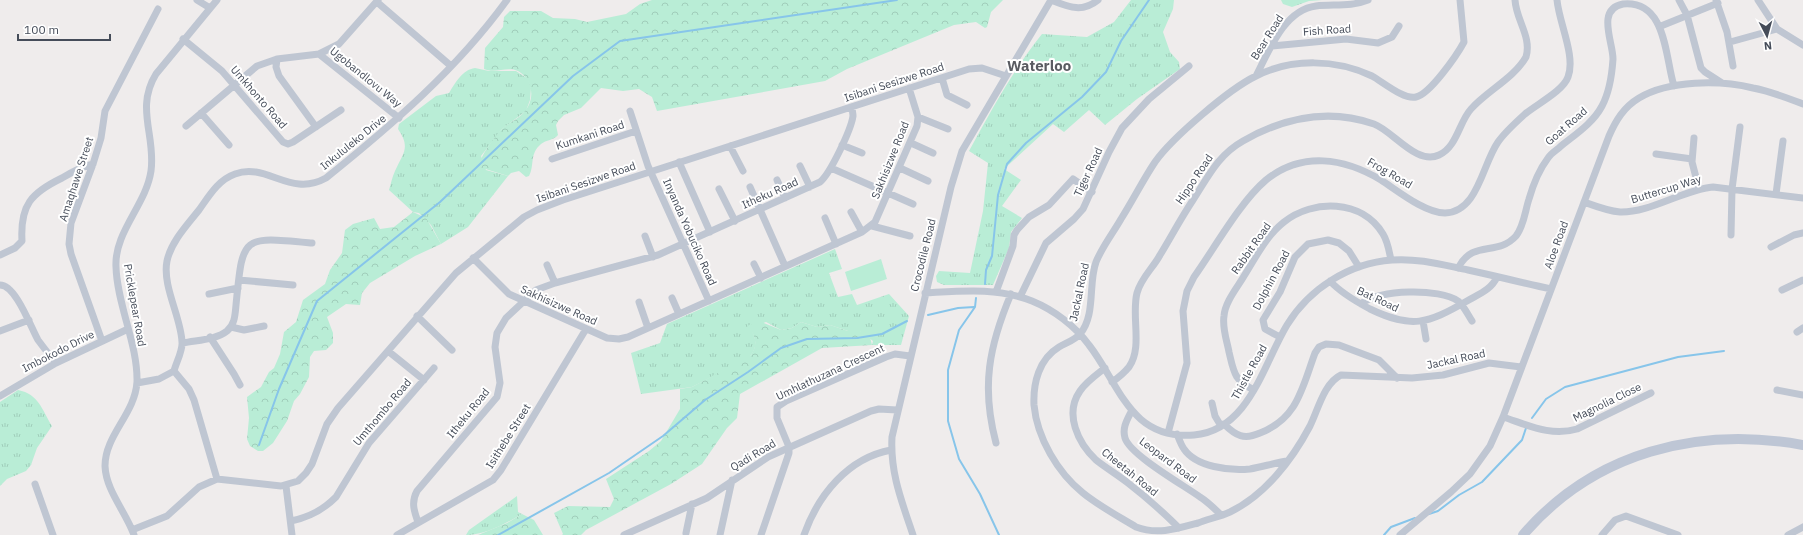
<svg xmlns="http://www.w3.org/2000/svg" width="1803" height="535" font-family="'IBM Plex Sans',sans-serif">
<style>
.grass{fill:url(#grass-tufts)}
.forest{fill:url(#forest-crowns)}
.garden{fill:#b9edd6}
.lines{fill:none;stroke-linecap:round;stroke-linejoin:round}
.stream{stroke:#87c5ea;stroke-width:2}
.street{stroke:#bfc6d2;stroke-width:7}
.secondary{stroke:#bec6d5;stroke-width:10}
.labels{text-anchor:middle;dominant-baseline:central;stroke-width:4;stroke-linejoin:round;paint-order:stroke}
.street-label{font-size:11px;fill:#454c59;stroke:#fff}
.district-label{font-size:15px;font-weight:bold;fill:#595b61;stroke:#fff}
</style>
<defs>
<pattern id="grass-tufts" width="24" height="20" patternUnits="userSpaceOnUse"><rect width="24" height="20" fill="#b9edd6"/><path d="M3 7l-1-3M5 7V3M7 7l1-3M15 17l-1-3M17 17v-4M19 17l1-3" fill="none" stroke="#a0cdba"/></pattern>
<pattern id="forest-crowns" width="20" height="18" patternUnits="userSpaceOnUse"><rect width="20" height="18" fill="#b9edd6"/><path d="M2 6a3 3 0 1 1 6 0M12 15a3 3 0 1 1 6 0" fill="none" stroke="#a0cdba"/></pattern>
</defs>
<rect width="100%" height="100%" fill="#efecec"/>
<path class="grass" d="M1131 0H1174L1173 9 1163 32 1170 52 1179 62 1180 69 1137 99 1105 125 1089 110 1064 132 1053 124 1004 169 1021 180 1002 206 1022 218 1011 232 1009 248 993 285H944L937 282 936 276 939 271 970 273 983 211 988 163 969 151C991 111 1013 70 1042 34L1087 37 1114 22Z
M1281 0H1322L1309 1 1292 7 1283 4Z
M475 68 489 71H516L528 79 531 88 530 100 526 111 502 129 481 156 486 170 508 176 468 227 441 244 431 225 419 213 413 212 389 190C391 184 392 177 395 171 403 153 411 148 398 129L399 124 436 96 449 93C456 82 462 70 475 68Z
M835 249 842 269 829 273 838 297 852 294 857 305 889 294 909 316 901 345H872L873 341 860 331H848L830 325 817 327 801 322 792 328 781 330 766 322 750 328C757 338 758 349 748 358L692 387 641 394 631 353 660 343 667 324Z
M18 390C39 394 42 410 52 426L37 448 31 465 26 471 7 479 0 486V402Z
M517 496 518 512 522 514C505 524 485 535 466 535L469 530Z"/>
<path class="forest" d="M652 0H1003L991 12 987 27 985 28 976 22 954 25 847 69 825 81 657 111 652 97 639 89 623 91 601 88 581 108 564 115 558 121 556 125 558 135C554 140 546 140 541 144 529 154 535 165 529 176L526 177 519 171 511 173 508 176 479 167C479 157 496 135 503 128 510 122 520 118 525 111 536 98 532 79 518 71 507 66 495 74 484 69L485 48 503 27 504 17 510 11H541L553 18 575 19 587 22 626 14 640 4Z
M413 212 426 218 441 244 415 256 370 283 362 293 360 305 346 304 327 317 333 333V343L326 350 314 351 310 357 309 377 300 394 294 401 287 421 273 443 263 451H258L250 446 247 439 249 418 247 397 261 387 269 372 274 368 280 354 284 332 296 322 303 300 325 284 330 270 342 253 345 230 353 224 374 218 380 229 394 227Z
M759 321 781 330 792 328 801 322 817 327 830 325 848 331H860L869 333 872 345 822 348 740 394 737 418 727 428 702 464 671 484 586 530 581 535H562L563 534 554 513 568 506 610 507 614 499 606 479 649 451 661 441 680 409V389L692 387 751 355C758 345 756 335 747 326Z
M522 514 534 520 543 535H478L507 523Z"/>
<path class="garden" d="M881 259 887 279 851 291 845 272Z"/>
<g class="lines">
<path class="stream" d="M985 284 986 270 992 256 998 195 1007 164 1026 143 1082 97 1106 72 1121 41 1149 0
M976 298 975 307 959 330 948 370V421L959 459 980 494 999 535
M928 315 958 308 974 307
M1532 418 1546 399 1565 387 1678 357 1724 351
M259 445 279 389 317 301 440 202 573 76 620 41 897 0
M1429 514 1438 511 1459 495 1482 482 1522 440 1526 428
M498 535 609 473 663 436 705 400 748 372 781 348 807 339 857 338 882 334 907 321
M1384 535 1391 527 1415 518"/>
<path class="street" d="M197 0 210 8
M1051 0C1069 7 1082 13 1098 0
M1460 0 1464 42C1457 55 1430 94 1416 97 1404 100 1383 82 1372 76 1336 59 1292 58 1256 76 1229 89 1172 138 1155 162 1143 180 1133 200 1121 219 1113 233 1102 247 1096 262 1088 284 1096 315 1080 334 1075 340 1066 343 1059 347 1039 359 1033 383 1034 405 1037 438 1058 473 1083 493 1099 506 1118 516 1136 527 1157 535 1176 529 1198 523 1208 519 1219 517 1230 512 1265 495 1292 460 1310 426 1318 410 1324 383 1341 375L1412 378 1443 375 1489 363 1521 367
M1679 0 1687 15 1701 68 1705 72 1722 83
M1716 0 1727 32 1733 66
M1758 0 1777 29 1803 45
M377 2 451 66
M1661 26 1718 3
M183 39 222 71 283 142 288 144 293 142 341 110
M1730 42 1777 29
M1272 46 1346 39 1378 43 1392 37 1399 26
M319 54 399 118
M277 59 276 67 279 76 316 127
M1256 76C1269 51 1284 10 1316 6 1334 4 1351 7 1368 0
M942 78 947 95 967 105
M630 111 648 166 709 301
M201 113 229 145
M918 117 948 129
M186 126 257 66 277 59 319 54 339 44 378 0
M1694 138 1692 162 1699 189
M911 143 933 153
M842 145 862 153
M730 146 743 171
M1656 154 1692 159
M552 159 636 131
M679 162 710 232
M800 166 810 187
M831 168 913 204
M900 168 928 181
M777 180 785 198
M750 187 785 266
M719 189 735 221
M1776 194 1783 141
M1584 202C1595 206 1608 211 1620 212 1650 213 1682 190 1713 187L1803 198
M851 212 862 232
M825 218 836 244
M872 226 910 236
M1731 235 1732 189 1740 127
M645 236 653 257
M1771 247 1794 235 1803 233
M0 255 15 248 22 241C20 205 31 193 62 178 72 172 81 167 93 164
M473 258 509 294 607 338 619 339 628 337 862 232 875 222 917 126 918 117 909 88
M754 264 761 278
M547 265 555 283
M1458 268C1473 239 1497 257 1516 236 1524 226 1525 211 1529 199 1533 185 1539 170 1548 158 1551 153 1557 150 1561 146 1576 134 1593 123 1602 106 1609 93 1612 74 1613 59 1613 42 1596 9 1623 4 1667 0 1665 58 1674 86
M239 280 293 285
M1330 281C1341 293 1355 301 1370 309 1412 329 1427 324 1467 301 1479 294 1491 290 1497 277
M0 285C16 285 31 328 38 340 44 348 50 356 56 363
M1782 290 1803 280
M996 292 1013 246 1014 235 1017 230 1029 217 1049 205 1073 179 1092 192
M925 293C961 291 997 287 1032 301 1054 310 1075 326 1089 345 1120 385 1130 440 1194 435 1249 430 1263 365 1287 325 1309 289 1349 263 1392 260 1418 258 1443 265 1468 270 1496 276 1523 283 1551 289
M209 294 238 288
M1020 297 1046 243 1074 219 1083 209 1109 152 1122 128 1149 99 1189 66
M672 298 679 314
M639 302 648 328
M1361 304C1378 289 1440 288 1458 301 1464 306 1468 315 1472 321
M417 316 452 350
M1423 321 1426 339
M231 327 244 330 264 326
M0 331 29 320
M1797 332 1803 328
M210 337 234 374 240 385
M1280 337 1265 329 1263 320 1280 292 1295 257 1308 244 1328 240 1339 243 1349 251 1359 267
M102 341 71 254 69 244 71 223 93 164 101 138 105 111 158 9
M183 343C196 340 216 340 227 331 235 324 235 315 236 305 243 235 241 236 312 243
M388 351 424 380
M1105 368C1096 375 1086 382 1080 391 1064 414 1078 443 1096 460 1106 468 1118 475 1128 483 1146 497 1163 512 1179 528
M174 371 189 389 194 400 217 479
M1112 382C1118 378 1124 373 1129 367 1143 347 1131 316 1137 293 1141 278 1153 268 1160 255 1171 237 1181 218 1193 200 1208 177 1218 155 1243 141 1285 117 1328 108 1374 124 1393 131 1417 166 1439 155 1457 147 1459 122 1471 109 1487 91 1514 78 1526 57 1532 37 1516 20 1515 0
M137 383 159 379 174 371C176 363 183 350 182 342 181 317 162 286 167 261 171 242 187 225 199 210 209 196 218 180 235 174 267 162 290 198 326 178 392 125 457 69 507 0
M1254 390C1234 380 1234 373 1229 352 1227 341 1222 328 1224 316 1225 302 1237 288 1244 276 1256 257 1266 236 1284 222 1313 199 1362 199 1383 234 1388 242 1389 251 1391 260
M1777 390 1803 395
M0 396 56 363 128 329
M1212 403 1215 416 1221 426
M1131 412C1127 420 1122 428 1125 438 1130 455 1185 486 1200 497 1208 502 1215 509 1221 515
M1503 417C1528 425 1551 437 1577 429L1651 393
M1224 424C1236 436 1244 440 1260 433 1298 418 1302 388 1315 353L1319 347 1326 344 1339 345 1379 360 1397 378
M1168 433 1187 363 1183 311 1187 291 1194 277C1214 249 1240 202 1266 180 1302 151 1344 158 1381 180 1398 191 1425 213 1445 213 1478 212 1482 165 1498 142 1505 132 1515 123 1525 114 1537 104 1563 91 1568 77 1576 56 1559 23 1557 0
M1177 434C1179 439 1181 445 1184 449 1196 467 1230 471 1250 469 1262 467 1274 463 1287 461
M996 443C981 387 989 346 1011 294
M35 484 53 535
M286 486 292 535
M291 521C310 517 323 510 336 497L369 443 434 368
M418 522C414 511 411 502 417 491L497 397 500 383 495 347 497 333 506 318 536 290 555 283 658 255 820 182C830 174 851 130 853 116 853 113 852 110 852 107
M132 530 167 516 199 487 217 479 281 486 298 481 306 473 312 464 327 424 338 408 456 273 524 217 537 210 563 200 969 69 982 68 1006 76
M686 533 692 504
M134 535C126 512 106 491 105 466 105 435 135 414 137 382 138 345 117 304 116 267 114 232 146 205 151 171 156 136 135 108 156 74L217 0
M397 535 493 480 501 470 586 329
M624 535 707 498 768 457 871 411 879 409 897 410
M720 535 732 480
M761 535 789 453V447L777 418V407L786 401 886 357 895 354 910 356
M804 535C818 495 848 458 891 450
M913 535C902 502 890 473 892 437L951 187 962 151 1051 0
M1400 535 1451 492 1470 474 1490 446 1503 417 1609 136C1616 120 1624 107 1639 98 1669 80 1720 80 1753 88 1770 91 1787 98 1803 104
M1602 535 1615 520 1626 516 1678 535
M1788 535 1803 527"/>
<path class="secondary" d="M1523 535C1594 452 1698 426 1803 445"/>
</g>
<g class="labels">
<g class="street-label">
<text transform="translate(1327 30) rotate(-4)">Fish Road</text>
<text transform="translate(1267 37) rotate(-58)">Bear Road</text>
<text transform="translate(366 77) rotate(39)">Ugobandlovu Way</text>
<text transform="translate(894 82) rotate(-18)">Isibani Sesizwe Road</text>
<text transform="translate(259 97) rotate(49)">Umkhonto Road</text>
<text transform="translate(1566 126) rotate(-41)">Goat Road</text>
<text transform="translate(590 135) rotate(-18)">Kumkani Road</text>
<text transform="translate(353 142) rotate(-39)">Inkululeko Drive</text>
<text transform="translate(890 160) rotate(-68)">Sakhisizwe Road</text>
<text transform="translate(1088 172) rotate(-65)">Tiger Road</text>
<text transform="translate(1390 173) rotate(30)">Frog Road</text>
<text transform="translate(76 179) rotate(-72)">Amaqhawe Street</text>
<text transform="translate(1194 179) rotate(-56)">Hippo Road</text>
<text transform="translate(586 182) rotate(-19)">Isibani Sesizwe Road</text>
<text transform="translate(1666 189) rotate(-17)">Buttercup Way</text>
<text transform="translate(770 193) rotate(-24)">Itheku Road</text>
<text transform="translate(690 232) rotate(66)">Inyanda Yobuciko Road</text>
<text transform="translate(1556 245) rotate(-70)">Aloe Road</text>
<text transform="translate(1251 248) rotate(-55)">Rabbit Road</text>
<text transform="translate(923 255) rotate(-76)">Crocodile Road</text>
<text transform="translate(1271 280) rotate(-62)">Dolphin Road</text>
<text transform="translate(1079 292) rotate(-78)">Jackal Road</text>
<text transform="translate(1378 299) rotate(25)">Bat Road</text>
<text transform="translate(135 305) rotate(80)">Pricklepear Road</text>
<text transform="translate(559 305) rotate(24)">Sakhisizwe Road</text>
<text transform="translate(58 351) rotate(-27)">Imbokodo Drive</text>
<text transform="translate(1456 359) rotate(-12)">Jackal Road</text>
<text transform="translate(830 372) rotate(-25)">Umhlathuzana Crescent</text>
<text transform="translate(1249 372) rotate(-61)">Thistle Road</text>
<text transform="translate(1607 402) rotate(-26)">Magnolia Close</text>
<text transform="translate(382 412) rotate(-50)">Umthombo Road</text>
<text transform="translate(468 413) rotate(-51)">Itheku Road</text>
<text transform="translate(508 436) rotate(-58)">Isithebe Street</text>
<text transform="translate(753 455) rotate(-31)">Qadi Road</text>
<text transform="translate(1168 460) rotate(37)">Leopard Road</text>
<text transform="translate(1130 472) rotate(39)">Cheetah Road</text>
</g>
<g class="district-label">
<text x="1039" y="65">Waterloo</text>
</g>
</g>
<g transform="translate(1767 36) rotate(174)" stroke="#ffffff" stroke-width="3" paint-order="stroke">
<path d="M0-3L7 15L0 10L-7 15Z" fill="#454c59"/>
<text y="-6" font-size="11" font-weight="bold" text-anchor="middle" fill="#454c59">N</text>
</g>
<path d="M18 34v6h92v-6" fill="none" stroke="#454c59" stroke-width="2"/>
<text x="24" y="34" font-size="12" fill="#454c59" stroke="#ffffff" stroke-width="3" paint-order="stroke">100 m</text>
</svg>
